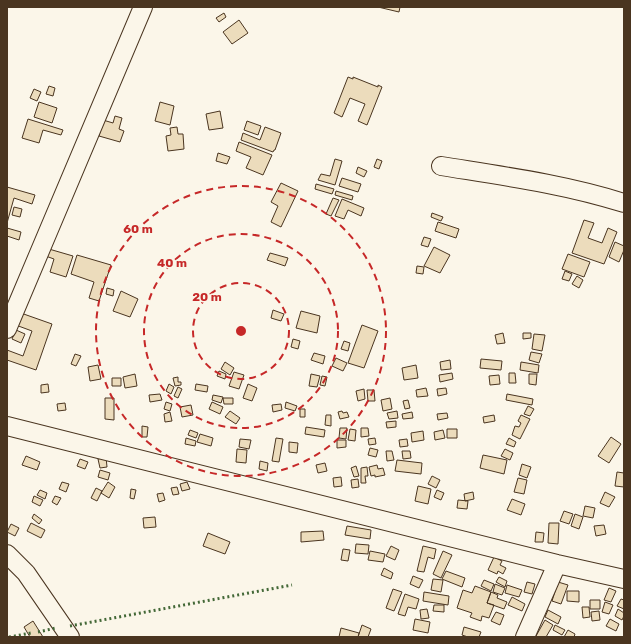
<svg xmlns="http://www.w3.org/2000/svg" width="631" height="644" font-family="Rubik,sans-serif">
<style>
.building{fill:#ecdcbc;stroke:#4a3520}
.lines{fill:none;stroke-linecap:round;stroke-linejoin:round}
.minor-casing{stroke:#4a3520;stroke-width:20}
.minor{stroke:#fbf6e9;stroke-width:18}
.hedge{stroke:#436837;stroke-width:3;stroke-dasharray:2 3;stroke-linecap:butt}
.ring{fill:none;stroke:#c62828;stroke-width:2;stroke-dasharray:7 5}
.centre{fill:#c62828;stroke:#fbf6e9;stroke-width:2}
.ring-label{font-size:12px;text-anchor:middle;font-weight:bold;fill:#c62828;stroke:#fbf6e9;stroke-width:3;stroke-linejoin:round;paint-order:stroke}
</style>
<rect width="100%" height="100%" fill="#fbf6e9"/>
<path class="building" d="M378 7H400L399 12Z
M224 13 226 17 219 22 216 18Z
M239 20 248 33 232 44 223 32Z
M348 77 353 79V77L378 87V85L382 87 367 125 358 121 365 104 350 98 342 117 334 113Z
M49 86 55 88 53 96 46 94Z
M34 89 41 92 37 101 30 98Z
M39 102 57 108 52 123 34 117Z
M160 102 174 106 170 125 155 121Z
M220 111 223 128 209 130 206 114Z
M115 116 122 118 119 129 124 131 120 142 99 136 103 120 113 123Z
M28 119 63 130 61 135 43 130 39 143 22 138Z
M247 121 261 126 258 135 244 130Z
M177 127 178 134H183L184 149 168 151 166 136 171 135 170 128Z
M265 127 281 133 275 150H274L273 152 241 140 243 133 260 140Z
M239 142 272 155 263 175 246 168 251 157 236 151Z
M218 153 230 157 227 164 216 161Z
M335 159 342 161 335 185 318 180 321 174 330 176Z
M377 159 382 161 379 169 374 167Z
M358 167 367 171 364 177 356 173Z
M342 178 361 184 358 192 339 186Z
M281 183 298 191 281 227 271 222 278 206 271 202Z
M316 184 334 189 332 194 315 189Z
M7 187 35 195 32 204 14 198 7 223Z
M336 191 353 196 352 200 335 195Z
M333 198 339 200 331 216 326 214Z
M342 199 364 208 361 216 348 210 344 219 335 216Z
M14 207 22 209 20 217 12 215Z
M432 213 443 217 441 221 431 217Z
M584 220 594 223 588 238 602 243 608 228 617 232 604 264 572 253Z
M438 222 459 229 456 238 435 231Z
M7 228 21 232 19 240 7 236Z
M424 237 431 239 428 247 421 245Z
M615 242 624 246V250L619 262 609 257Z
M42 247 73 256 66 277 50 272 54 259 40 254Z
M434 247 450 255 440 273 424 266Z
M270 253 288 258 285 266 267 260Z
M568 254 590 262 584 277 562 269Z
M77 255 111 265 99 301 89 298 94 282 71 274Z
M417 266 424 267 423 274 416 273Z
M565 271 572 274 569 281 562 279Z
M577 276 583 280 579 288 572 284Z
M107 288 114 290 113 296 106 294Z
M121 291 138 299 130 317 113 311Z
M273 310 284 314 281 321 271 318Z
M301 311 320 316 317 333 296 328Z
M18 312 52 324 36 370 7 360V350L23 356 32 331 13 324Z
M362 325 378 331 364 368 348 363Z
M16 330 25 334 21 343 12 339Z
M503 333 505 343 497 344 495 335Z
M523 333H531V338L523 339Z
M534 334 545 335 542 351 532 349Z
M293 339 300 341 298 349 291 347Z
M344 341 350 343 348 351 341 349Z
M531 352 542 354 539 363 529 360Z
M314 353 325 356 323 364 311 360Z
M75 354 81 356 76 366 71 364Z
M336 358 347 363 343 371 332 366Z
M481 359 502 361 501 370 480 368Z
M450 360 451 369 441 370 440 362Z
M225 362 234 368 230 375 221 369Z
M521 362 539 365 538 373 520 370Z
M98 365 101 379 90 381 88 367Z
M416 365 418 378 404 380 402 368Z
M219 371 226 374 225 379 217 376Z
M234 372 244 375 239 389 229 386Z
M452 373 453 379 440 382 439 375Z
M509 373H515L516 383H509Z
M135 374 137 386 125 388 123 377Z
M311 374 320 376 317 387 309 386Z
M529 374H537L536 385 529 384Z
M499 375 500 384 490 385 489 376Z
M322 376 327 377 325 386 320 385Z
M178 377V382H181V385L175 386 173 378Z
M112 378H121V386H112Z
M48 384 49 392 41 393V385Z
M169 384 174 387 171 394 166 391Z
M196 384 208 386 207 392 195 390Z
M248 384 257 388 252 401 243 398Z
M178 387 182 389 178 398 174 396Z
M426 388 428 396 417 397 416 390Z
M446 388 447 394 438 396 437 389Z
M364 389 365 399 358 401 356 391Z
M367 390H374L375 401H368Z
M160 394 162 400 150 402 149 395Z
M507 394 533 399 532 405 506 400Z
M213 395 223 397 221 403 212 400Z
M105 398H114V420L105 419Z
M223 398H233V404H224Z
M390 398 392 409 383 411 381 400Z
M408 400 410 408 405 409 403 401Z
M166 402 172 404 170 411 164 409Z
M212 402 223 407 220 414 209 409Z
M286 402 297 406 295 411 285 408Z
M65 403 66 410 58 411 57 404Z
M281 404 282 410 273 412 272 405Z
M191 405 193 415 182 417 180 407Z
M528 406 534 409 530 416 524 414Z
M300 409H305V417H300Z
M230 411 240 418 236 424 225 417Z
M342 411 343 413 347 412 349 417 340 419 338 412Z
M397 411 398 418 389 419 387 413Z
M170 412 172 421 165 422 164 414Z
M412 412 413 418 403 419 402 414Z
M447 413 448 418 438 420 437 414Z
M326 415H331V426L325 425Z
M494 415 495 421 484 423 483 417Z
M521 415 530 419 520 439 512 435 515 426 519 427 521 423 518 421Z
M396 421V427L387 428 386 422Z
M142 426 148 427 147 437H142Z
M306 427 325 430 324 437 305 434Z
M340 428H347L346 439 339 438Z
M361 428H368L369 436 361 437Z
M350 429 356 430 355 441 348 440Z
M447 429H457V438H447Z
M190 430 198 433 196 438 188 435Z
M443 430 445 438 435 440 434 432Z
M423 431 424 440 412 442 411 433Z
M200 434 213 438 211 446 197 442Z
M611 437 621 444 609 463 598 456Z
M186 438 196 441 195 446 185 444Z
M276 438 283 439 279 462 272 461Z
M375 438 376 444 369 445 368 439Z
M509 438 516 442 514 447 506 444Z
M240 439 251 440 249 449 239 447Z
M407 439 408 446 400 447 399 440Z
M337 440H346V447L337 448Z
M289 442 298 443 297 453 289 452Z
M370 448 378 450 376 457 368 455Z
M237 449 247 450 246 463 236 462Z
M505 449 513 453 510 460 501 456Z
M386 451H392L394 460 387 461Z
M402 451H410L411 458 403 459Z
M483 455 507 460 504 474 480 468Z
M26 456 40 462 37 470 22 465Z
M106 457 107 467 100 468 98 459Z
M80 459 88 462 85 469 77 466Z
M397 460 422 463 421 474 395 471Z
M260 461 268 463 267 471 259 469Z
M325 463 327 471 318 473 316 465Z
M522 464 531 467 527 478 519 475Z
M377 465 378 469 383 468 385 475 375 477V475L371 476 369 467Z
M356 466 359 476 354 477 351 468Z
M367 467 368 476H365L366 483H361V468Z
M100 470 110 473 108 480 98 477Z
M617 472 624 473V487L615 486Z
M432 476 440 480 436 488 428 484Z
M341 477 342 486 334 487 333 478Z
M518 478 527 480 524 494 514 492Z
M358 479 359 487 352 488 351 480Z
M62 482 69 484 66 492 59 489Z
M108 482 115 487 109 498 101 493Z
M187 482 190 489 182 491 180 484Z
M418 486 431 489 428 504 415 501Z
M177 487 179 494 173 495 171 488Z
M96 488 102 491 97 501 91 498Z
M131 489 136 490 134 499 130 498Z
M40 490 47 493 45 499 37 495Z
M437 490 444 493 441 500 434 497Z
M473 492 474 499 465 501 464 494Z
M605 492 615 497 609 507 600 503Z
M163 493 165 500 159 502 157 494Z
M34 496 43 500 40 506 32 502Z
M55 496 61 498 57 505 52 502Z
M512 499 525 504 521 515 507 510Z
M458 500 468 501 467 509 457 508Z
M585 506 595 508 593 518 583 516Z
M564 511 573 514 569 524 560 521Z
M34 514 42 520 39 524 32 518Z
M575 514 583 517 579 529 571 526Z
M155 517 156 527 144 528 143 518Z
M31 523 45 530 41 538 27 531Z
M549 523H559L558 544 548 543Z
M11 524 19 528 15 536 7 532Z
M604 525 606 534 596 536 594 526Z
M347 526 371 530 370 539 345 535Z
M323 531 324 540 301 542V532Z
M536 532 544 533 543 542H535Z
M208 533 230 542 225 554 203 546Z
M356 544 369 545 368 554 355 553Z
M391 546 399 550 395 560 386 556Z
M423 546 436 549 434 559 428 557 424 572 417 571Z
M343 549 350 550 348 561 341 560Z
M370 551 385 554 383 562 368 560Z
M443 551 452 555 441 578 433 574Z
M494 557 502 561 500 565 506 568 503 574 498 571 497 574 488 570Z
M384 568 393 573 391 579 381 575Z
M446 571 465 578 462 587 442 579Z
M413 576 423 580 419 588 410 584Z
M499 577 507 581 505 587 496 582Z
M433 579 443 580 441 592 431 590Z
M484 580 494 584 491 591 481 586Z
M527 582 535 584 532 594 524 592Z
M558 582 568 585 561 604 552 601Z
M495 584 505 588 502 595 493 592Z
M507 585 522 590 519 597 505 593Z
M475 586 491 592 487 603 494 605 489 618 482 616 481 621 470 617 472 613 457 608 463 590 472 593Z
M609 588 616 591 611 602 604 600Z
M393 589 402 592 394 611 386 608Z
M567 591H579V602L567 601Z
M424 592 449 596 448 605 423 601Z
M491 592 498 595 497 598 507 602 504 609 487 603Z
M405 594 419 599 416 609 408 607 405 616 398 614Z
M512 597 525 604 522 611 508 605Z
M621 599 624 600V609L617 606Z
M590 600H600V609H590Z
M605 602 613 605 609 614 602 612Z
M434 605H444V612L433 611Z
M582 607H589L590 617 583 618Z
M427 609 429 618 421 619 420 610Z
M618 609 624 613V616L622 620 615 616Z
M548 610 561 617 558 624 545 617Z
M599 611 600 620 592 621 591 612Z
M496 612 504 615 500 625 491 621Z
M415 619 430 622 428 633 413 630Z
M610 619 619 624 616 631 606 626Z
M545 620 553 625 546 637H539L536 636Z
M33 621 43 637H30L24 627Z
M362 625 371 629 368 637H358Z
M555 625 565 630 562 635 553 630Z
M464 627 481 632 479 637H468L462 635Z
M341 628 359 633 358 637H339Z
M568 630 575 634 574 637H564Z"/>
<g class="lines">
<defs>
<path id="minor" d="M441 166C503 176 564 184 624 203
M7 329 143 7
M7 426 557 564 624 579
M7 554 26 573 70 637
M525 637 557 564"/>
</defs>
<use href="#minor" class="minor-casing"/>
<use href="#minor" class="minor"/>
<path class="hedge" d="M70 626 292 585
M38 632 56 628
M9 637 31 633"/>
</g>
<g class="ring">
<circle cx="241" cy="331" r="48"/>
<circle cx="241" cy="331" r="97"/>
<circle cx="241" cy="331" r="145"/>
</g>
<circle cx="241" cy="331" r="6" class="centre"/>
<g class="ring-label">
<text x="138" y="233">60 m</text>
<text x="172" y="267">40 m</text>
<text x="207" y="301">20 m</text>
</g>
<rect width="631" height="644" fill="none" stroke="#4a3520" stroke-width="16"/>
</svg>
